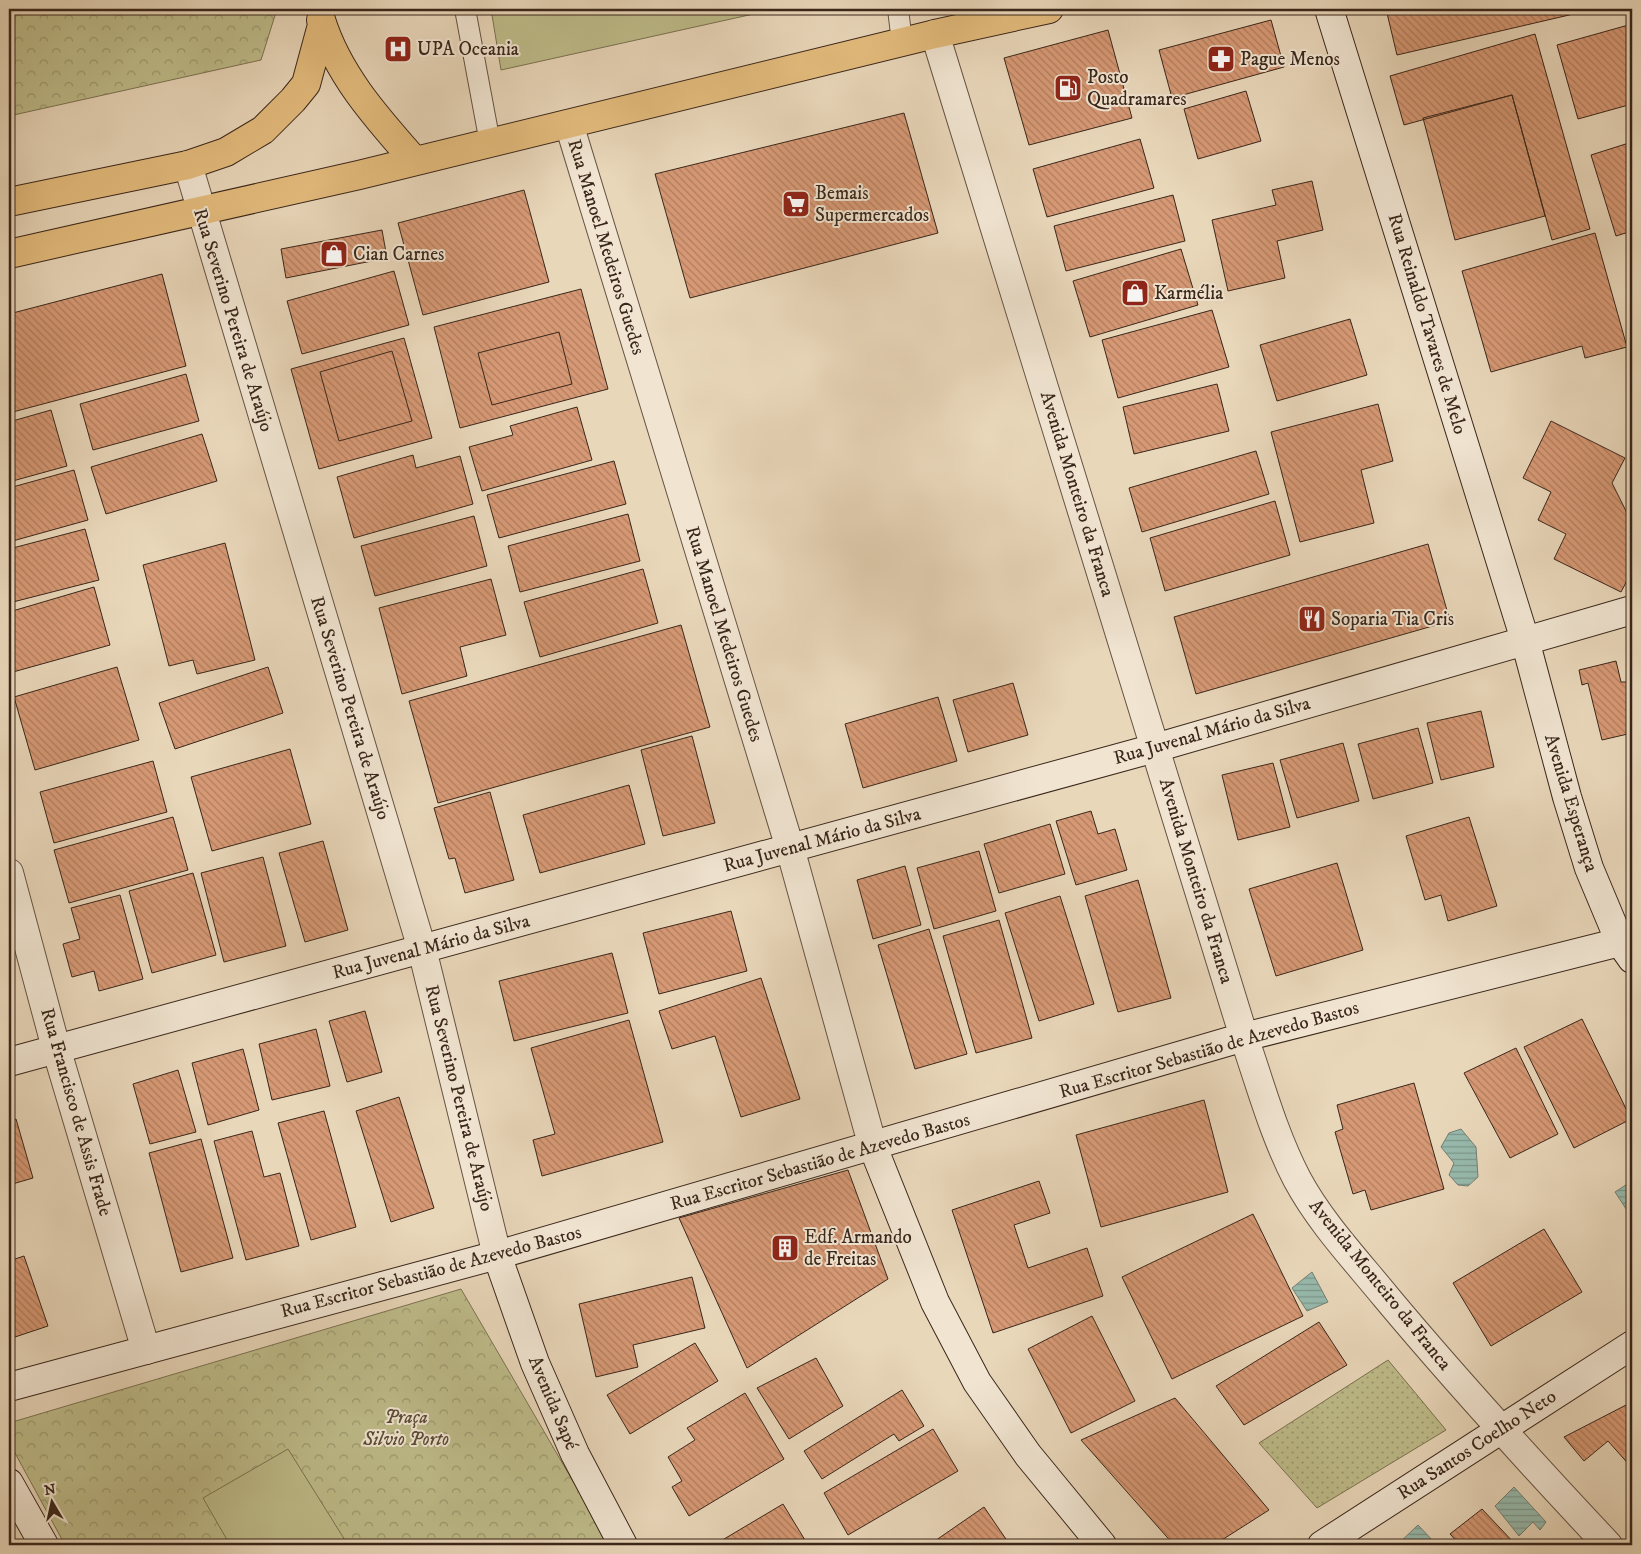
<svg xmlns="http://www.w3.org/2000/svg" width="1641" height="1554" font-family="'IM FELL DW Pica',serif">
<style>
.grass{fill:url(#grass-dots);stroke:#7c7252}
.park{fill:url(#park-crowns);stroke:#7c7252}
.pitch{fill:#bebc8a;stroke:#7c7252}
.water{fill:url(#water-rules);stroke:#727f73}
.building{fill:url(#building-back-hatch);stroke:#3a271b}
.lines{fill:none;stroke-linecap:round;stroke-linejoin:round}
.lane-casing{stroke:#665343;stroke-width:22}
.street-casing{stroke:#665343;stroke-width:30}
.secondary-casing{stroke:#3a271b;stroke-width:30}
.primary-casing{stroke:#3a271b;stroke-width:30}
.lane{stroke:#f1e5d2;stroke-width:20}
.street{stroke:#f1e5d2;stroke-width:28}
.secondary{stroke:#f1e5d2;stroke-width:28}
.primary{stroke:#e4bc7d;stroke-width:28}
.labels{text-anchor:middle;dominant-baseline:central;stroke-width:4;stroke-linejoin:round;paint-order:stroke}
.poi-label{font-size:19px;fill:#3a271b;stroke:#f1e5d2;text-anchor:start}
.street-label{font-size:19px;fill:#3a271b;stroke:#f1e5d2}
.park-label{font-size:19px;font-style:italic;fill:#5b4c37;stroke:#f1e5d2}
</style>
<defs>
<pattern id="grass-dots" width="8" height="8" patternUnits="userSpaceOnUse" patternTransform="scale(1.25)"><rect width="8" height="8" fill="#bebc8a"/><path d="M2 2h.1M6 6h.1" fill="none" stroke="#9b9970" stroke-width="1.8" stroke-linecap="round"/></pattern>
<pattern id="park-crowns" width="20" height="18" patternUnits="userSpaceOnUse" patternTransform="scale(1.25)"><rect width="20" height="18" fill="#bebc8a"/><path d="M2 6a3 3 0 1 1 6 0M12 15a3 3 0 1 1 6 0" fill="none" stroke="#9b9970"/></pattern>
<pattern id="water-rules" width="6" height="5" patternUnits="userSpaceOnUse" patternTransform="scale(1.25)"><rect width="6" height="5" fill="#97baad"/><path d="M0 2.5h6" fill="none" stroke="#7c978c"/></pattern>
<pattern id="building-back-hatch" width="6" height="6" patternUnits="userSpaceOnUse" patternTransform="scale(1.25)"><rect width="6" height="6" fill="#d79975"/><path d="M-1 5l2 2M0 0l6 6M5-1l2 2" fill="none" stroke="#af7d5f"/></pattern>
</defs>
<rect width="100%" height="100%" fill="#e9d7ba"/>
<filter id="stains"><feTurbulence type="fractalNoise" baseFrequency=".004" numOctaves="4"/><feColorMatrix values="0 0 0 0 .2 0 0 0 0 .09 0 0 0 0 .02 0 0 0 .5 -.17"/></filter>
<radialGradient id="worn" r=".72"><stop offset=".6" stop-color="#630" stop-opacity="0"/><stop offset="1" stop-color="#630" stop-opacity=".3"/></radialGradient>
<path class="grass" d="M1388 1360 1446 1430 1317 1508 1259 1443Z"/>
<path class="park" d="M9 9H277L261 60 9 116Z
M461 1289 574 1483 630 1545H65L9 1442V1423Z"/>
<path class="pitch" d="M491 9H776L501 70Z
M288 1449 348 1545H230L203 1498Z"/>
<path class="water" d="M1461 1129 1476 1147 1478 1177 1468 1186 1458 1185 1449 1175 1454 1163 1441 1147 1449 1133Z
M1632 1181V1218L1615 1192Z
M1312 1272 1328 1302 1307 1311 1292 1288Z
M1514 1487 1546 1522 1540 1530 1533 1522 1519 1536 1495 1506Z
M1418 1525 1434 1542 1430 1545H1397Z"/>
<path class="building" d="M1386 9H1595L1397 55Z
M1271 20 1284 67 1172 98 1159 50Z
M1632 24V104L1578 119 1557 45Z
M1108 30 1132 118 1029 145 1004 58Z
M1535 34 1590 229 1552 240 1512 95 1404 125 1390 76Z
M1246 91 1261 141 1198 159 1184 109Z
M1512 95 1545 216 1455 240 1423 118Z
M904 113 938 233 690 298 655 174Z
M1140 139 1154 188 1047 217 1033 169Z
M1632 142V231L1616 236 1591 155Z
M1312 181 1323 230 1277 241 1285 278 1228 291 1212 220 1276 205 1272 190Z
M524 190 549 282 423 315 398 223Z
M1173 195 1185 241 1066 271 1054 226Z
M382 230 387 258 286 278 281 249Z
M1595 233 1627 347 1585 358 1582 346 1491 372 1462 271Z
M1181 249 1198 305 1090 337 1073 281Z
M394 271 409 325 302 354 287 301Z
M162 274 186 366 9 413V314Z
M581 289 608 389 460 428 434 327Z
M1212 310 1229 367 1118 398 1102 340Z
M1350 319 1367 375 1277 401 1260 345Z
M559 332 572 384 492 405 478 353Z
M404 338 432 438 319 469 291 369Z
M392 351 412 421 339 441 320 372Z
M186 374 199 421 93 450 80 404Z
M1217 384 1229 431 1134 454 1123 407Z
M1378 404 1393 461 1361 470 1374 523 1300 542 1271 432Z
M577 407 592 460 482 491 469 447 513 435 510 426Z
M51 410 67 466 9 482V422Z
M1551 421 1625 458 1612 483 1632 523V571L1621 592 1554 559 1566 534 1538 520 1551 492 1523 478Z
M202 434 217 481 106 514 91 467Z
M1256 451 1269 494 1142 532 1129 488Z
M413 455 416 468 460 456 473 504 354 538 337 477Z
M614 461 626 504 499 538 487 495Z
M74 470 88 520 9 542V488Z
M1275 501 1290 555 1165 591 1150 538Z
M628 514 640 561 520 592 508 546Z
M474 516 487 566 375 596 361 546Z
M85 529 99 580 9 603V549Z
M225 543 255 660 197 674 193 660 169 666 143 565Z
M1428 544 1450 621 1196 694 1174 617Z
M643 569 658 623 540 657 524 602Z
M491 579 506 635 460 647 467 676 402 694 379 608Z
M94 587 110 645 13 672 9 657V612Z
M681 625 710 727 438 803 409 701Z
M1616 661 1621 682H1632V733L1602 740 1588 683 1582 685 1579 670Z
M117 667 139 740 35 770 14 697Z
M268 667 283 713 175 749 159 703Z
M1013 683 1028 735 968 752 953 700Z
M938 697 957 761 863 788 845 724Z
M1481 711 1494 767 1441 780 1427 723Z
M1418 728 1433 783 1373 799 1358 744Z
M692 736 715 823 663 836 641 750Z
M1343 743 1359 801 1297 818 1280 760Z
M290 749 311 824 212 851 191 777Z
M153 761 167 812 54 843 40 792Z
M1273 763 1290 827 1238 840 1222 775Z
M629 785 645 844 540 873 523 815Z
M490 792 514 880 465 893 455 858 449 859 434 808Z
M1091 811 1098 834 1115 829 1127 870 1076 885 1056 821Z
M173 817 188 870 69 903 54 850Z
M1469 817 1497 906 1448 921 1441 895 1425 900 1406 836Z
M1050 824 1065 874 999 893 984 844Z
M323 841 348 930 305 942 279 853Z
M979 851 996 911 934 929 917 868Z
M263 857 286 946 224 962 201 873Z
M1337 863 1363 950 1276 976 1249 889Z
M905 866 921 925 873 939 857 880Z
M193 873 216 955 152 973 129 891Z
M1138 880 1171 998 1118 1012 1085 896Z
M120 895 143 979 99 991 94 971 72 977 63 944 80 939 71 908Z
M1060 896 1094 1004 1039 1021 1005 913Z
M731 911 747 971 659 994 643 933Z
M999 920 1032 1038 976 1053 943 936Z
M929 929 967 1054 915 1069 878 945Z
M612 953 628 1013 514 1041 499 981Z
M761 978 800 1099 741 1117 715 1036 672 1049 659 1011Z
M365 1011 382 1072 347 1082 329 1021Z
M1582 1019 1631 1119 1574 1148 1524 1047Z
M629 1020 663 1142 542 1176 533 1140 555 1134 531 1048Z
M316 1029 330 1086 272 1100 259 1044Z
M1516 1048 1558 1134 1510 1158 1464 1073Z
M243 1049 259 1110 208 1125 192 1063Z
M178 1070 196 1132 150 1144 133 1084Z
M1414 1083 1444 1189 1371 1210 1365 1190 1353 1194 1335 1132 1343 1129 1337 1105Z
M399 1097 434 1208 391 1222 356 1111Z
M1204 1100 1228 1192 1101 1227 1076 1135Z
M324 1111 356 1227 311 1240 278 1123Z
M16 1119 33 1178 9 1185V1122Z
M252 1131 264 1177 280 1173 299 1246 246 1260 214 1141Z
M201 1139 233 1258 181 1272 149 1153Z
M848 1170 888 1279 747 1368 679 1218Z
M1039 1181 1050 1213 1014 1225 1028 1268 1087 1248 1103 1296 993 1333 952 1210Z
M1253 1214 1303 1316 1172 1379 1122 1277Z
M1544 1229 1582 1292 1491 1346 1453 1283Z
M24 1256 48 1326 9 1339V1261Z
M692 1277 705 1328 633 1345 638 1367 596 1377 579 1304Z
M1092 1316 1135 1401 1071 1433 1028 1349Z
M1319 1322 1347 1365 1244 1425 1216 1386Z
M695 1343 718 1381 630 1434 607 1395Z
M816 1358 843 1406 789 1439 757 1388Z
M902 1390 924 1426 899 1441 894 1434 822 1479 804 1451Z
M745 1393 784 1459 689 1516 672 1487 682 1481 668 1457 695 1440 687 1428Z
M1175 1398 1269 1510 1214 1545H1174L1081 1440Z
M1628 1404 1632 1409V1468L1608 1441 1584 1461 1564 1437Z
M933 1429 958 1471 848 1535 824 1493Z
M783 1504 808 1545H714Z
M984 1507 1010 1545H929Z
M1482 1509 1516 1545H1460L1450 1534Z"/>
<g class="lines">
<defs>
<path id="lane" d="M465 9 490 143
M898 9 902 42"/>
<path id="street" d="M935 34 1244 1037C1260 1084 1274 1135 1297 1179 1320 1222 1355 1259 1386 1297 1457 1382 1532 1464 1608 1545
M569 124 790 848 873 1147
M188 165 422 949 497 1255
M9 873 56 1048 146 1350"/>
<path id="secondary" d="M1329 9 1525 640 1567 797 1589 868 1620 942 1632 959
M9 1062 1155 748 1632 610
M873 1147 935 1302 977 1382 1028 1455 1102 1545
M497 1255 535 1363 575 1454 623 1545
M9 1387 497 1255 1244 1037 1632 939
M9 1483 44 1545
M1322 1545 1632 1345"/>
<path id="primary" d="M321 20C338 75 377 118 414 160
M9 202 188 165 226 152 263 130 293 100 306 84 322 25
M9 254 359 175 935 34 1049 9"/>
</defs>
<use href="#lane" class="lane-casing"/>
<use href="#street" class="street-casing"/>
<use href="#secondary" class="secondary-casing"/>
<use href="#primary" class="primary-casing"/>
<use href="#lane" class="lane"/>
<use href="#street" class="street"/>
<use href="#secondary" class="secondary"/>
<use href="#primary" class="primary"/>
</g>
<defs>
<symbol id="hospital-square" viewBox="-11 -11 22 22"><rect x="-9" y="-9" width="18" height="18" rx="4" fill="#8f2418" stroke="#f1e5d2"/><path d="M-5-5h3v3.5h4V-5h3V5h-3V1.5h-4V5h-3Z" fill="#fff"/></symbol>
<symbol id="pharmacy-square" viewBox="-11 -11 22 22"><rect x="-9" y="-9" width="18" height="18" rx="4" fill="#8f2418" stroke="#f1e5d2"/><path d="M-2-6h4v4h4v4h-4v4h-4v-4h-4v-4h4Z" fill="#fff"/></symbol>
<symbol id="fuel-square" viewBox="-11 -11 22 22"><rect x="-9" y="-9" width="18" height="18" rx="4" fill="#8f2418" stroke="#f1e5d2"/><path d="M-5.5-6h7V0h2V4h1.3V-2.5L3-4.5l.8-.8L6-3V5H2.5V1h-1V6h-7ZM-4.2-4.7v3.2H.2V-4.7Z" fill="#fff"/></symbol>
<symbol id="supermarket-square" viewBox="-11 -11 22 22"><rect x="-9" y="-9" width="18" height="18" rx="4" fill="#8f2418" stroke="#f1e5d2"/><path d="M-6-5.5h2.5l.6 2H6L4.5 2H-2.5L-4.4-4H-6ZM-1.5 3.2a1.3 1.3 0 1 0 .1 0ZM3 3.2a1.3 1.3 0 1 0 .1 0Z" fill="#fff"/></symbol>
<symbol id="shop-square" viewBox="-11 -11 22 22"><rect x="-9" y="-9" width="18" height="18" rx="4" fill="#8f2418" stroke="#f1e5d2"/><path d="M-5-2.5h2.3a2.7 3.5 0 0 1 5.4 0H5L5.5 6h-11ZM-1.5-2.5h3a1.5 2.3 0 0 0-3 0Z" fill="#fff"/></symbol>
<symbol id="restaurant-square" viewBox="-11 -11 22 22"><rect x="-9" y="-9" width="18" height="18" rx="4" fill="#8f2418" stroke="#f1e5d2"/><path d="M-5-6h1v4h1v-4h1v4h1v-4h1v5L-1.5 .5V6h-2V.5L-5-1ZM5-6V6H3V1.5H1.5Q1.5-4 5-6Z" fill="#fff"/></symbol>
<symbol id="building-square" viewBox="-11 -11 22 22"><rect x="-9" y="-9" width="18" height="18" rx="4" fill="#8f2418" stroke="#f1e5d2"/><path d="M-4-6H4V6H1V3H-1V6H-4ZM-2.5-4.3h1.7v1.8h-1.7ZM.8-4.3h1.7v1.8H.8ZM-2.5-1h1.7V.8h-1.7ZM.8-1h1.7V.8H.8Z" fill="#fff"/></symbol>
</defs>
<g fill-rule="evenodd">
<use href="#hospital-square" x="382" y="33" width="32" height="32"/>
<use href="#pharmacy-square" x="1205" y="43" width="32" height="32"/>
<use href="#fuel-square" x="1052" y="72" width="32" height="32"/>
<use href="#supermarket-square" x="780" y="188" width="32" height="32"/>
<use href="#shop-square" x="318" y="238" width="32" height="32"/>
<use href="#shop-square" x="1119" y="277" width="32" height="32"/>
<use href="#restaurant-square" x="1296" y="603" width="32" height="32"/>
<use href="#building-square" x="769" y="1232" width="32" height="32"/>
</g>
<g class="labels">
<g class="poi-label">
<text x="417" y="49">UPA Oceania</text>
<text x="1240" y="59">Pague Menos</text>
<text x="1087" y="77">Posto<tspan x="1087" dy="22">Quadramares</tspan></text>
<text x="815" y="193">Bemais<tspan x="815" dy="22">Supermercados</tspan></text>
<text x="353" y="254">Cian Carnes</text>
<text x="1154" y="293">Karmélia</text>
<text x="1331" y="619">Soparia Tia Cris</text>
<text x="804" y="1237">Edf. Armando<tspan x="804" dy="22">de Freitas</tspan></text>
</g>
<g class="street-label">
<text transform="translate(606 247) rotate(73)">Rua Manoel Medeiros Guedes</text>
<text transform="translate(233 320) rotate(73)">Rua Severino Pereira de Araújo</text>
<text transform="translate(1427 324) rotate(73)">Rua Reinaldo Tavares de Melo</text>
<text transform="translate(1077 494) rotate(73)">Avenida Monteiro da Franca</text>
<text transform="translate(724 634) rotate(73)">Rua Manoel Medeiros Guedes</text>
<text transform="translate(350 708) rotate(73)">Rua Severino Pereira de Araújo</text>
<text transform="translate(1212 731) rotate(-16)">Rua Juvenal Mário da Silva</text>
<text transform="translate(1571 803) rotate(73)">Avenida Esperança</text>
<text transform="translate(822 840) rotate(-15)">Rua Juvenal Mário da Silva</text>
<text transform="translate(1196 881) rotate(73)">Avenida Monteiro da Franca</text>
<text transform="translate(431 947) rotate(-15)">Rua Juvenal Mário da Silva</text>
<text transform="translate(1209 1050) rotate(-16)">Rua Escritor Sebastião de Azevedo Bastos</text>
<text transform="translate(459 1098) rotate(76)">Rua Severino Pereira de Araújo</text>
<text transform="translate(76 1112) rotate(74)">Rua Francisco de Assis Frade</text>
<text transform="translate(820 1162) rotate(-16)">Rua Escritor Sebastião de Azevedo Bastos</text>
<text transform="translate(431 1272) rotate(-15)">Rua Escritor Sebastião de Azevedo Bastos</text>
<text transform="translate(1380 1285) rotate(51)">Avenida Monteiro da Franca</text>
<text transform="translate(553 1403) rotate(67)">Avenida Sapé</text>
<text transform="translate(1477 1445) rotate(-33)">Rua Santos Coelho Neto</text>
</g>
<g class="park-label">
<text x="406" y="1417">Praça<tspan x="406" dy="22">Silvio Porto</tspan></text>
</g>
</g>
<rect width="1641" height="1554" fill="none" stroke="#e9d7ba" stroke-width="30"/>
<rect x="10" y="10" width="1621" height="1534" fill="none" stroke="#3a271b" stroke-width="2.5"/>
<rect x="15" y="15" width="1611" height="1524" fill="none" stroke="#3a271b"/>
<g transform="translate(52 1502) rotate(351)" stroke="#f1e5d2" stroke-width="4" paint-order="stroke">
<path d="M0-4L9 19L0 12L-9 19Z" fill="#3a271b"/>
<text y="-8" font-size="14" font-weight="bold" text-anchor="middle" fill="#3a271b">N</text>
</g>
<rect width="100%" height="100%" filter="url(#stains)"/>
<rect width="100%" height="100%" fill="url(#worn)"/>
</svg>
